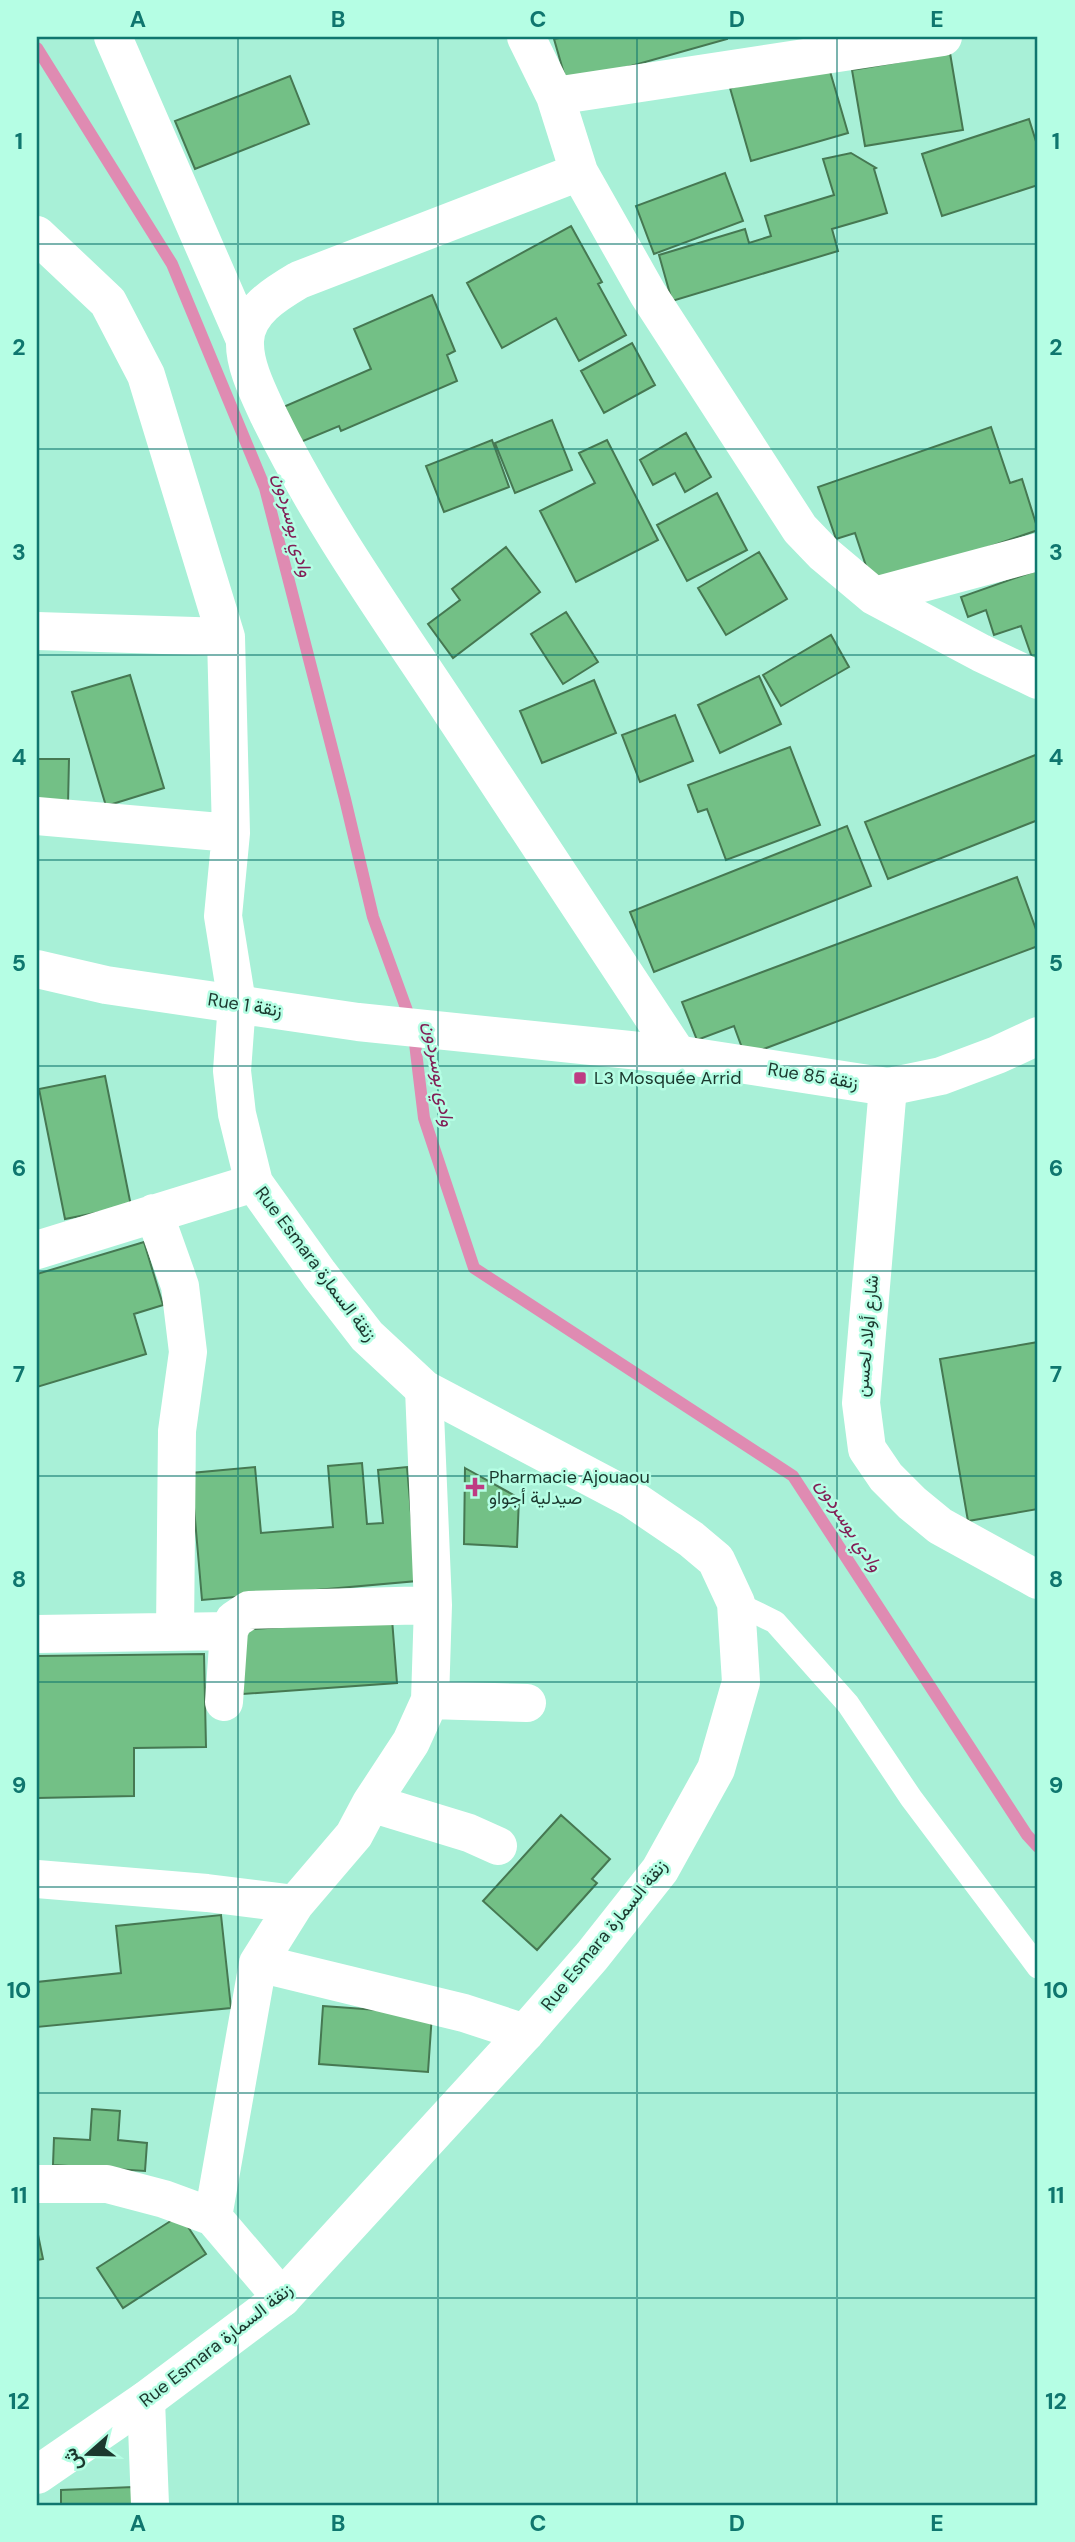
<svg xmlns="http://www.w3.org/2000/svg" width="1075" height="2542" font-family="'DM Sans',Vazirmatn,sans-serif">
<style>
.lines{fill:none;stroke-linecap:round;stroke-linejoin:round}
.stream{stroke:#df8bb2;stroke-width:12}
.building{fill:#73c086;stroke:#467852;stroke-width:2}
.lane{stroke:#fff;stroke-width:23}
.street{stroke:#fff;stroke-width:38}
.secondary{stroke:#fff;stroke-width:38}
.grid{fill:none;stroke:#0f766e;stroke-width:2;stroke-opacity:0.55}
.poi-dot{fill:#be3c83;stroke:#b5fee4;stroke-width:2.5}
.labels{text-anchor:middle;dominant-baseline:central;stroke-width:5;stroke-linejoin:round;paint-order:stroke}
.street-label{font-size:18px;fill:#1b382e;stroke:#b5fee4}
.poi-label{font-size:18px;fill:#1b382e;stroke:#b5fee4;text-anchor:start}
.water-label{font-size:19px;font-style:italic;fill:#821f56;stroke:#b5fee4}
.neatline{fill:none;stroke:#0f766e;stroke-width:2.5}
.grid-label{font-size:23px;text-anchor:middle;font-weight:bold;fill:#0f766e}
</style>
<rect width="100%" height="100%" fill="#a8f0d7"/>
<g class="lines">
<path class="stream" d="M37 48 172 264 265 488 345 799 373 917 413 1027 424 1118 474 1268 793 1476 1027 1835 1038 1847"/>
</g>
<path class="building" d="M564 37H727V39L567 84 554 39Z
M950 53 963 130 865 146 852 70Z
M827 61 848 133 751 161 730 88Z
M290 76 309 124 195 169 175 121Z
M1029 119 1038 148V185L942 216 922 154Z
M851 153 876 168 874 169 887 213 832 229 838 251 672 301 659 255 745 229 749 243 771 236 765 216 834 195 823 159Z
M725 173 743 221 654 254 636 206Z
M571 226 602 282 598 284 626 335 579 361 556 318 502 348 467 283Z
M432 295 455 351 447 355 457 381 341 431 339 426 296 444 281 408 371 369 354 329Z
M632 343 655 385 604 413 581 371Z
M552 420 572 470 515 493 495 443Z
M991 427 1010 483 1022 479 1038 530 873 587 855 533 836 539 818 487Z
M686 433 711 477 685 492 675 473 653 485 640 460Z
M492 440 509 487 444 512 426 466Z
M607 440 658 540 576 582 540 511 595 483 579 453Z
M717 493 747 550 687 581 657 525Z
M506 547 540 592 453 658 428 624 460 600 452 589Z
M759 552 787 599 726 635 698 588Z
M1038 570V665L1035 666 1021 626 994 635 986 610 968 617 961 597Z
M566 612 598 662 563 684 531 634Z
M831 635 849 667 781 706 763 675Z
M130 675 164 788 106 806 72 692Z
M759 676 781 724 720 753 698 705Z
M594 680 616 733 542 763 520 711Z
M675 715 693 761 640 782 622 735Z
M790 747 820 825 726 860 707 809 698 812 688 785Z
M1038 754V820L888 879 865 822Z
M37 759H69L68 805H37Z
M847 826 871 886 654 972 630 912Z
M1017 877 1038 935V946L745 1056 734 1026 697 1040 682 1002Z
M105 1076 131 1206 65 1219 39 1089Z
M144 1242 163 1305 134 1314 146 1354 37 1387V1274Z
M1038 1342V1509L968 1521 940 1359Z
M362 1463 367 1524 383 1523 378 1470 407 1467 417 1581 202 1600 191 1473 255 1467 261 1533 333 1527 328 1466Z
M465 1468 519 1498 517 1547 464 1544Z
M392 1619 397 1683 243 1694 239 1630Z
M204 1654 206 1747 134 1748V1796L37 1798V1656Z
M561 1815 610 1859 592 1879 597 1883 537 1950 483 1901Z
M221 1915 231 2008 37 2027V1982L121 1973 116 1926Z
M323 2006 432 2014 428 2072 319 2064Z
M92 2109 120 2111 118 2140 147 2143 145 2171 53 2165 54 2138 90 2140Z
M180 2215 206 2254 123 2308 97 2268Z
M37 2230 43 2259 37 2260Z
M133 2487 134 2505H61V2490Z"/>
<g class="lines">
<path class="lane" d="M736 1603 775 1622 848 1704 911 1798 1038 1967"/>
<path class="street" d="M113 37 245 340
M526 37 555 96 579 172 648 294 800 529 824 554 874 596 981 653 1038 680
M555 96 943 37
M579 172 299 280C277 293 246 311 245 341 244 366 259 394 269 416 320 521 389 617 453 714 528 828 603 942 678 1055
M37 235 108 302 146 375 226 637 231 833 223 916 237 1003
M874 596 1038 552
M37 631 226 637
M37 816 231 833
M888 1087 861 1403 867 1449 886 1477 912 1503 940 1526 1038 1580
M154 1213 180 1286 188 1352 177 1431 175 1632
M37 1250 254 1183
M424 1389 433 1605 430 1700 527 1703
M37 1634 229 1631 234 1620 249 1610 433 1605
M430 1700 411 1742 371 1803 469 1833 498 1846
M224 1702 229 1631
M37 1879 207 1893 295 1904
M258 1963 464 2013 525 2033
M37 2184H107L164 2199 213 2217
M282 2298 213 2217 258 1963 295 1904 354 1835 371 1803
M146 2400 150 2505"/>
<path class="secondary" d="M37 969 106 985 358 1022 688 1056 888 1087 941 1076 997 1055 1038 1036
M37 2475 146 2400 282 2298 525 2033 592 1956 660 1870 716 1769 741 1682 736 1603 716 1560 691 1539 632 1499 424 1389 367 1336 319 1274 254 1183 237 1114 232 1071 237 1003"/>
</g>
<path class="grid" d="M238 37V2505M438 37V2505M637 37V2505M837 37V2505M37 244H1038M37 449H1038M37 655H1038M37 860H1038M37 1066H1038M37 1271H1038M37 1476H1038M37 1682H1038M37 1887H1038M37 2093H1038M37 2298H1038"/>
<g class="poi-dot">
<rect x="573" y="1071" width="14" height="14" rx="3.5"/>
<path d="M471.5 1476.5h7v7h7v7h-7v7h-7v-7h-7v-7h7z"/>
</g>
<g class="labels">
<g class="street-label">
<text transform="translate(245 1005) rotate(9)">Rue زنقة 1</text>
<text transform="translate(813 1076) rotate(9)">Rue 85 زنقة</text>
<text transform="translate(316 1264) rotate(53)">Rue Esmara زنقة السمارة</text>
<text transform="translate(867 1336) rotate(-85)">شارع أولاد لحسن</text>
<text transform="translate(604 1935) rotate(-51)">Rue Esmara زنقة السمارة</text>
<text transform="translate(216 2345) rotate(-38)">Rue Esmara زنقة السمارة</text>
</g>
<g class="poi-label">
<text x="594" y="1078">L3 Mosquée Arrid</text>
<text x="489" y="1477">Pharmacie Ajouaou<tspan x="489" dy="21">صيدلية أجواو</tspan></text>
</g>
<g class="water-label">
<text transform="translate(293 525) rotate(75)">وادي بوسردون</text>
<text transform="translate(439 1074) rotate(80)">وادي بوسردون</text>
<text transform="translate(849 1525) rotate(57)">وادي بوسردون</text>
</g>
</g>
<rect width="1075" height="2542" fill="none" stroke="#b5fee4" stroke-width="77"/>
<g transform="translate(88 2454) rotate(250)" stroke="#b5fee4" stroke-width="5" paint-order="stroke">
<path d="M0-5L12 26L0 18L-12 26Z" fill="#1b382e"/>
<text y="-10" font-size="19" font-weight="bold" text-anchor="middle" fill="#1b382e">ش</text>
</g>
<rect x="38" y="38" width="998" height="2466" class="neatline"/>
<g class="grid-label">
<text x="138" y="27">A</text>
<text x="338" y="27">B</text>
<text x="538" y="27">C</text>
<text x="737" y="27">D</text>
<text x="937" y="27">E</text>
<text x="19" y="149">1</text>
<text x="1056" y="149">1</text>
<text x="19" y="355">2</text>
<text x="1056" y="355">2</text>
<text x="19" y="560">3</text>
<text x="1056" y="560">3</text>
<text x="19" y="765">4</text>
<text x="1056" y="765">4</text>
<text x="19" y="971">5</text>
<text x="1056" y="971">5</text>
<text x="19" y="1176">6</text>
<text x="1056" y="1176">6</text>
<text x="19" y="1382">7</text>
<text x="1056" y="1382">7</text>
<text x="19" y="1587">8</text>
<text x="1056" y="1587">8</text>
<text x="19" y="1793">9</text>
<text x="1056" y="1793">9</text>
<text x="19" y="1998">10</text>
<text x="1056" y="1998">10</text>
<text x="19" y="2203">11</text>
<text x="1056" y="2203">11</text>
<text x="19" y="2409">12</text>
<text x="1056" y="2409">12</text>
<text x="138" y="2531">A</text>
<text x="338" y="2531">B</text>
<text x="538" y="2531">C</text>
<text x="737" y="2531">D</text>
<text x="937" y="2531">E</text>
</g>
</svg>
